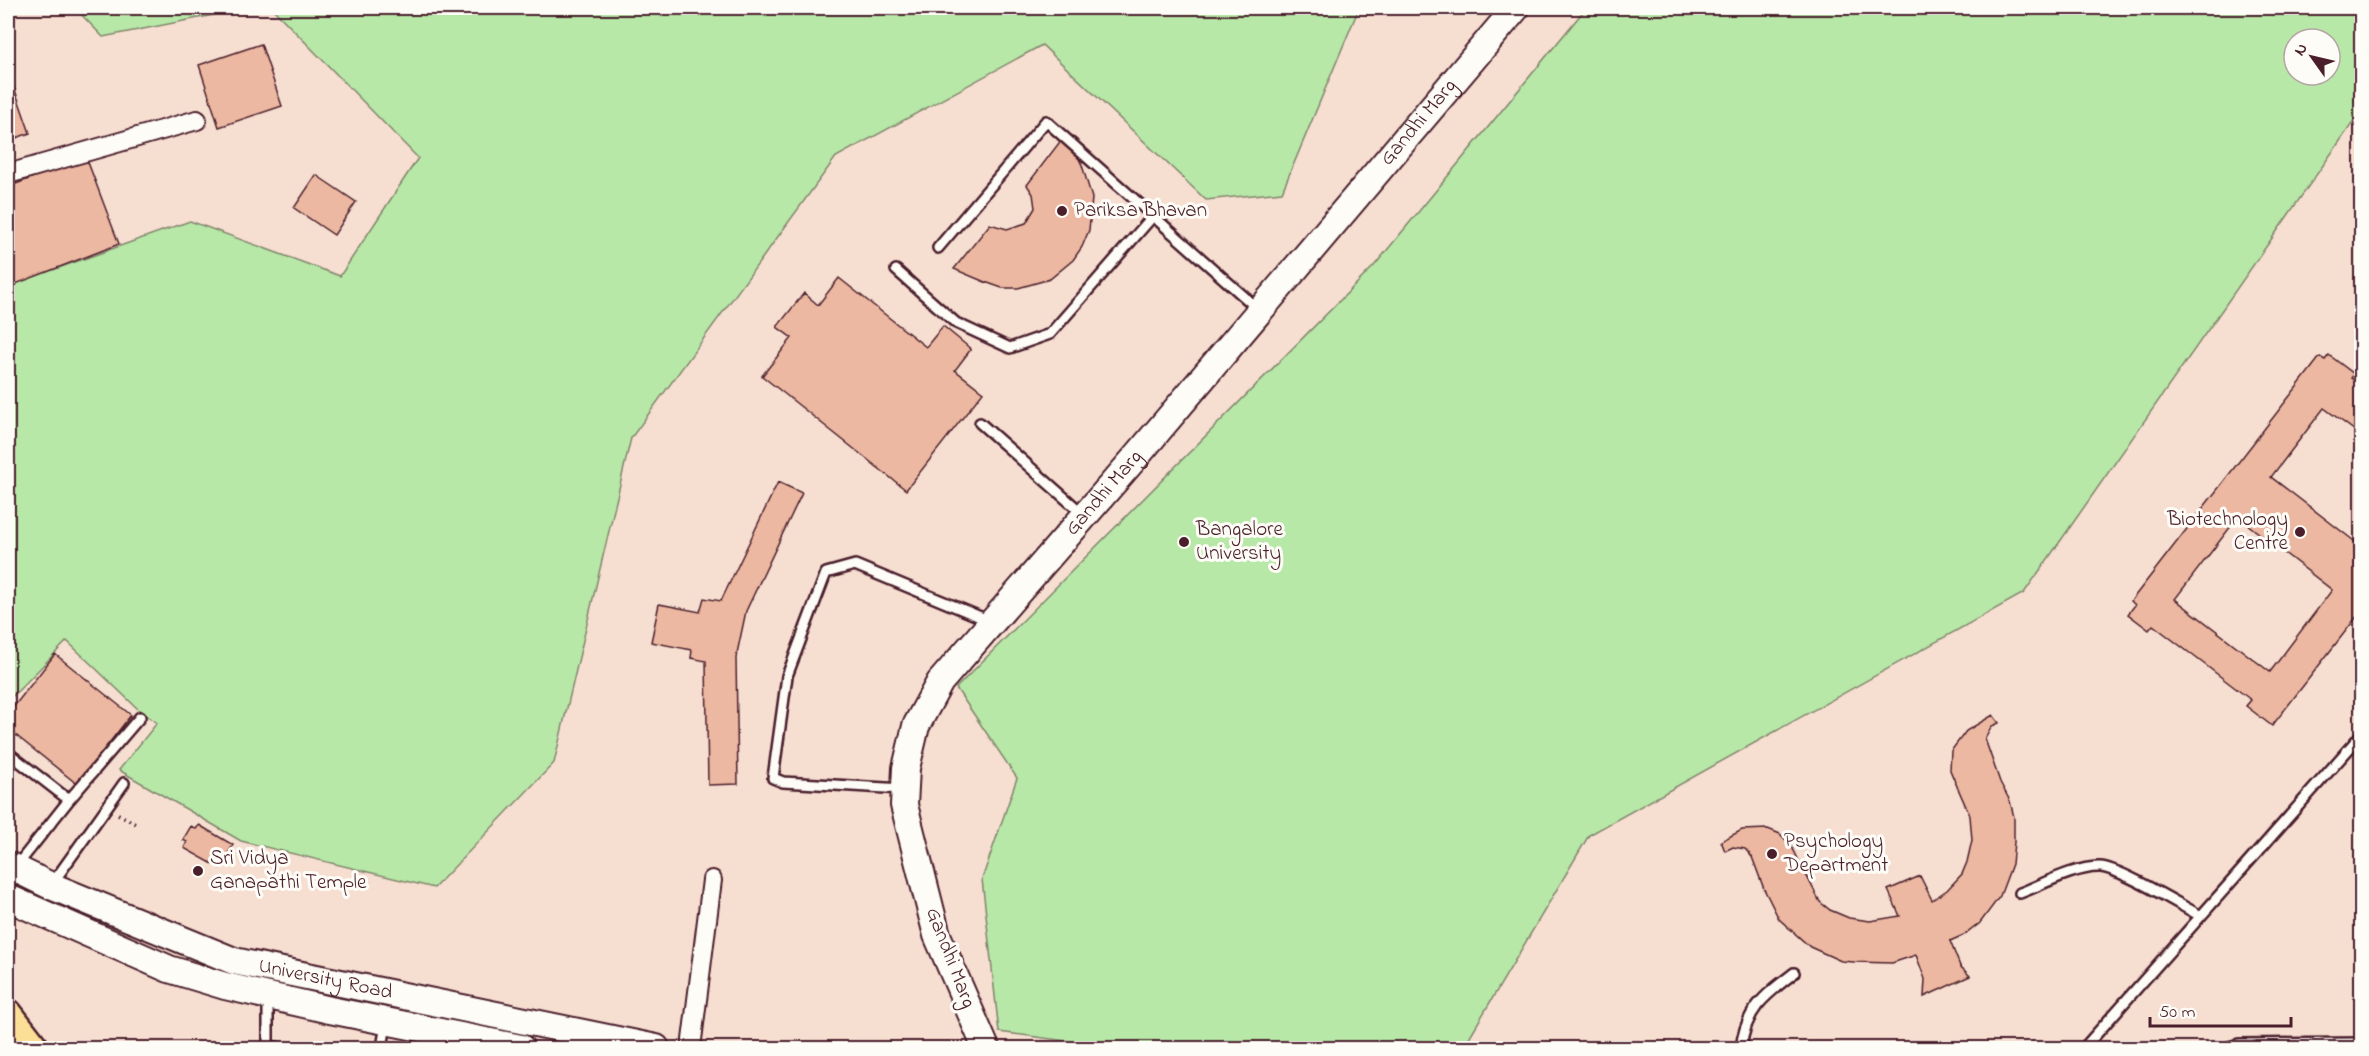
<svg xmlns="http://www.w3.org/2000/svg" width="2369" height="1056" font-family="'Indie Flower',sans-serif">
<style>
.built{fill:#f6ded1;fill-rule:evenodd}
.green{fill:#b7e8a8;stroke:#80846a;stroke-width:1.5;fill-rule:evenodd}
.building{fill:#edb8a1;stroke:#4a1f2b;stroke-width:1.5;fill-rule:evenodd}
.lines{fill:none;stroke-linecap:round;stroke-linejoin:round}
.lane-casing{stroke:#4a1f2b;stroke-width:14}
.street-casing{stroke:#4a1f2b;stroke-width:22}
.secondary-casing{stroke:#4a1f2b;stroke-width:30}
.primary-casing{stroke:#4a1f2b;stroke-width:32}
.path{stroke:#4a1f2b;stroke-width:4;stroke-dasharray:1.5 4.5;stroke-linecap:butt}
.lane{stroke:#fdfcf7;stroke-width:9}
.street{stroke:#fdfcf7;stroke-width:18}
.secondary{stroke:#fdfcf7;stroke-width:26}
.primary{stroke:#fbdf96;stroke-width:27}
.poi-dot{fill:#4a1f2b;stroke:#fdfcf7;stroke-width:2}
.labels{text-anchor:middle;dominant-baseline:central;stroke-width:6;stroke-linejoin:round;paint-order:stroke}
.street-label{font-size:21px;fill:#4a1f2b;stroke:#fdfcf7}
.poi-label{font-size:21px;fill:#4a1f2b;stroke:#fdfcf7;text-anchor:start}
</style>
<rect width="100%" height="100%" fill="#faeee6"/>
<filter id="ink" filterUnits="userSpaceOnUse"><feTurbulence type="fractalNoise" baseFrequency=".0167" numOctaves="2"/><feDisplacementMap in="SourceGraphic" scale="12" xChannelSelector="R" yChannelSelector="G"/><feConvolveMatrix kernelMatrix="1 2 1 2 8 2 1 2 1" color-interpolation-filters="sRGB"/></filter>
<g filter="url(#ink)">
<path class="built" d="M8 8H2361V1048H46L8 1008ZM2294 39H2330V75H2294Z"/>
<path class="green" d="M75 8H249L103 37Z
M272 8H1359L1282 192 1206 200 1042 45 836 157 631 438 554 763 434 888 241 841 119 770 157 723 138 709 67 641 8 701V286L190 221 340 276 418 158Z
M1586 8H2361V111L2024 593 1589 835 1463 1048H1118L999 1032 982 879 1017 778 956 688 1374 266ZM2294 39H2330V75H2294Z"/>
<path class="building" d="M261 44 282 106 219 127 199 65Z
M8 70 30 133 8 141Z
M1062 139 1075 151 1082 165 1092 198 1089 230 1082 247 1073 260 1050 279 1018 288H1002L985 282 954 269 990 224 1007 229 1026 223 1035 208 1033 194 1027 185Z
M86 157 119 244 8 287V187Z
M316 175 356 202 334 235 294 208Z
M839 278 926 347 943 326 971 349 955 370 983 392 906 490 762 376 792 338 777 327 804 293 818 305Z
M2329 355 2354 374 2351 378 2362 386V436L2324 408 2271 477 2362 547V610L2272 726 2246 706 2251 700 2153 625 2149 630 2128 614 2135 605 2131 601 2320 357 2325 360ZM2238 517 2332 590 2270 672 2175 599Z
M778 482 802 493 746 611 736 658 738 784 708 785 706 661 691 658 692 650 651 642 659 604 700 612 704 598 721 601Z
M55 654 131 715 77 784 8 729V714Z
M1993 715 1999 723 1992 726 1985 739 2000 782 2010 801 2014 817V842L2012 864 2000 896 1980 923 1966 934 1950 941 1960 966 1970 976 1924 997 1925 979 1916 955 1892 963 1854 962 1841 961 1810 947 1779 919 1764 889 1752 857 1745 849 1733 847 1725 851 1721 841 1742 830 1768 829 1780 834 1791 845 1820 902 1830 910 1849 918 1870 921 1900 916 1888 890 1920 876 1932 900 1947 890 1962 874 1967 862 1972 840 1970 816 1950 770 1951 751 1966 731Z
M199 825 233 845 220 868 184 848 187 842 183 840 191 826 196 829Z"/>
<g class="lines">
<defs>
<path id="lane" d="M938 248 1046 121 1258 309
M896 270 956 323 1010 348 1050 334 1153 216
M980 423 1083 514
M8 759 11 755 69 800 15 868
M903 789 783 782 773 778 787 676 826 573 855 565 990 621
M69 800 140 717
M52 884 124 783
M2020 893C2041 885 2077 866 2100 867 2120 868 2180 905 2201 916
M267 1045 280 1048
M268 1048V997
M382 1048 386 1024
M1741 1048C1746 1009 1764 996 1794 973
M2084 1048 2362 734
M2226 1048 2239 1044 2362 1043"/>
<path id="street" d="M8 174 197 120
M691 1048 712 880"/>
<g id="secondary">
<path id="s1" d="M8 865 51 886 234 961 656 1048"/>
<path d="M8 898 169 969 225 986 330 1010 521 1048"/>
<path id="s2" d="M986 1048 937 935 904 805 906 768 916 726 940 682 1141 451 1516 8"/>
</g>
<path id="primary" d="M8 1013 35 1048"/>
</defs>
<use href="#lane" class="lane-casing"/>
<use href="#street" class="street-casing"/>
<use href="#secondary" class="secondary-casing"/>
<use href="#primary" class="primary-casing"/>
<path class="path" d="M118 814 136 824"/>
<use href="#lane" class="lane"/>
<use href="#street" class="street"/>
<use href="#secondary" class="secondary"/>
<use href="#primary" class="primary"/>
</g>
</g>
<g class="poi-dot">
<circle cx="1062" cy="211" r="6"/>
<circle cx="2300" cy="532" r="6"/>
<circle cx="1184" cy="542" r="6"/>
<circle cx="1772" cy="854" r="6"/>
<circle cx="198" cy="871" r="6"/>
</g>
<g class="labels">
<g class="street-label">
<text stroke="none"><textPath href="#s2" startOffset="1124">Gandhi Marg</textPath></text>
<text stroke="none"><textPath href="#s2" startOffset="638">Gandhi Marg</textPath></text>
<text transform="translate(950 958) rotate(69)">Gandhi Marg</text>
<text stroke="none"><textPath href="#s1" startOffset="339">University Road</textPath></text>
</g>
<g class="poi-label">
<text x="1074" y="211">Pariksa Bhavan</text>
<text x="2288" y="520" text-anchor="end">Biotechnology<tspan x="2288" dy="24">Centre</tspan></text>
<text x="1196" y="530">Bangalore<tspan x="1196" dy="24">University</tspan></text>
<text x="1784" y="842">Psychology<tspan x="1784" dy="24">Department</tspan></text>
<text x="210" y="859">Sri Vidya<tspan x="210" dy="24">Ganapathi Temple</tspan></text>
</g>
</g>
<rect width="2369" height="1056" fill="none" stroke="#fdfcf7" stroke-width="30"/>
<rect x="15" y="15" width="2339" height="1026" fill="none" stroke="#4a1f2b" stroke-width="2" filter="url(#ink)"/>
<g transform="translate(2312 57) rotate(304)"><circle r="28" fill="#fdfcf7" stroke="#b5a4a5" stroke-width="1.5"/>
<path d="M0-4.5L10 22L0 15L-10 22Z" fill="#4a1f2b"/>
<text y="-9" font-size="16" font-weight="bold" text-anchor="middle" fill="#4a1f2b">N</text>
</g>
<path d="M2150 1017v9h141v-9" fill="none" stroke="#4a1f2b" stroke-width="3"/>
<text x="2159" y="1017" font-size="18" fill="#4a1f2b" stroke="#fdfcf7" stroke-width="4.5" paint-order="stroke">50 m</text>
</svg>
